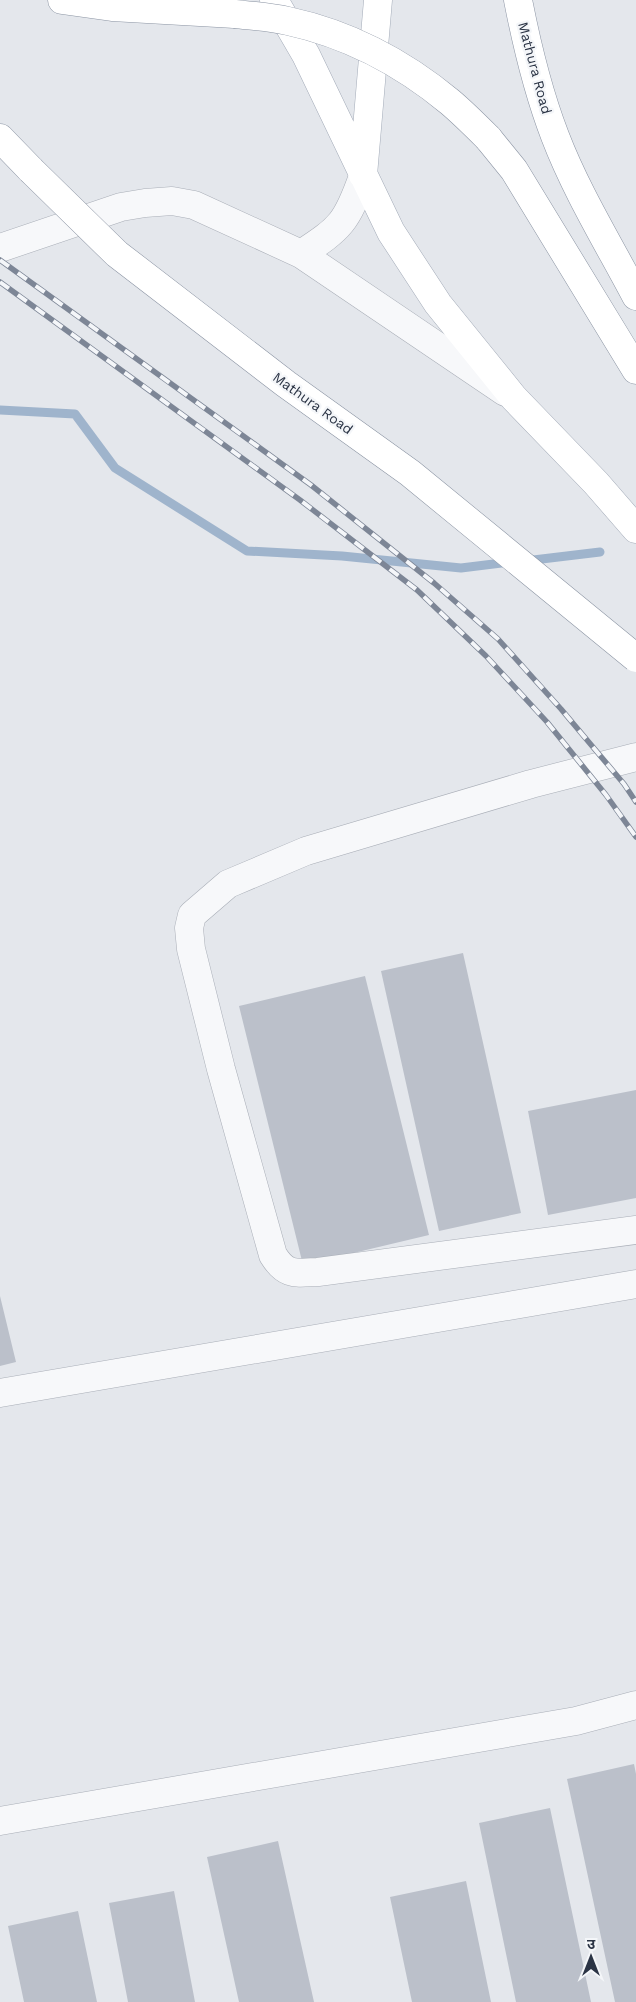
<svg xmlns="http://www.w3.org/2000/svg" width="636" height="2002" font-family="'Work Sans','Noto Sans Devanagari',sans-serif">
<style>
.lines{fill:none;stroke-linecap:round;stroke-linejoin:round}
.stream{stroke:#9fb4cc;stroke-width:9}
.building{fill:#bbc0ca}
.minor-casing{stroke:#a9aeb7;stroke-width:29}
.major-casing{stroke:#a3abb8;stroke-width:29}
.highway-casing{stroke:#8b94a3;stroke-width:29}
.minor{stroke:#f7f8fa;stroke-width:28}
.major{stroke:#fff;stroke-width:28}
.highway{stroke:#fff;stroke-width:28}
.rail-casing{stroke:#7d8696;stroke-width:5.5}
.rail{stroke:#f4f6f9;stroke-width:4;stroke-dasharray:11;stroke-linecap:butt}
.highway-bridge-casing{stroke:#8b94a3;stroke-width:29;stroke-linecap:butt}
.highway-bridge{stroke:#fff;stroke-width:28}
.labels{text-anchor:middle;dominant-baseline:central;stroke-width:4.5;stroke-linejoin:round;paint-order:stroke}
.street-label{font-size:14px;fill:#2b3445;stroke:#f4f6f9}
</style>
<rect width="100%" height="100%" fill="#e4e7ec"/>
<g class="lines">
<path class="stream" d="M0 410 75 414 115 468 247 551 342 556 461 568 510 562
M525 561 600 552"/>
</g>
<path class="building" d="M463 953 521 1213 439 1231 381 971Z
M365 976 429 1235 303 1265 239 1006Z
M636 1090V1198L548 1215 528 1111Z
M0 1296 16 1362 0 1366Z
M634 1764 636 1774V2002H615L567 1779Z
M550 1808 591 2002H516L479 1823Z
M278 1841 314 2002H239L207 1857Z
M466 1881 491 2002H412L390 1897Z
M174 1891 195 2002H128L109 1903Z
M78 1911 97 2002H24L8 1926Z"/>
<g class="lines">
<defs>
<path id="minor" d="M0 248 121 207 145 203 172 201 194 205 301 254 505 392
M301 254C341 228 347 222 363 176
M636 757 531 784 306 851 228 884 192 915 189 928 191 949 221 1069 273 1255C286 1276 295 1273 318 1272L636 1230
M0 1393 636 1284
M0 1821 576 1721 636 1705"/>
<path id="major" d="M274 0 306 55 391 232 438 304 514 398 596 483 636 529
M363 175 378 0"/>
<path id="highway" d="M62 0 112 7 235 14
M518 0C527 46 538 92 555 136 576 191 608 243 636 296
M0 138 31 170
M488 138 514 170 636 370"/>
</defs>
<use href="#minor" class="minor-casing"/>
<use href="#major" class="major-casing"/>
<use href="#highway" class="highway-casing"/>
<use href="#minor" class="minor"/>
<use href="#major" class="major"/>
<use href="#highway" class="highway"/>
<defs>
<path id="rail" d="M0 260 311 485 434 583 498 639 561 709 624 784 636 802
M0 282 300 500 417 590 486 656 547 722 606 795 636 837"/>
</defs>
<use href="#rail" class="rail-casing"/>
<use href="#rail" class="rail"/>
<defs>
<path id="highway-bridge" d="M235 14C253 16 271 17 288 21 348 34 403 63 450 102 463 113 476 126 488 138
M31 170 117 254 286 384 410 473 636 658"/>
</defs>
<use href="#highway-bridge" class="highway-bridge-casing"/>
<use href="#highway-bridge" class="highway-bridge"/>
</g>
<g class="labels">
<g class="street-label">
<text transform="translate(535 68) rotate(75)">Mathura Road</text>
<text transform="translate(313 403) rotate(36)">Mathura Road</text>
</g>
</g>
<g transform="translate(591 1957)" stroke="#f4f6f9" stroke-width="4" paint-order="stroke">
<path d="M0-4L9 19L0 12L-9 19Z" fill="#2b3445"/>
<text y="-8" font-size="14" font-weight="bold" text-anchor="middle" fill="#2b3445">उ</text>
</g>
</svg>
